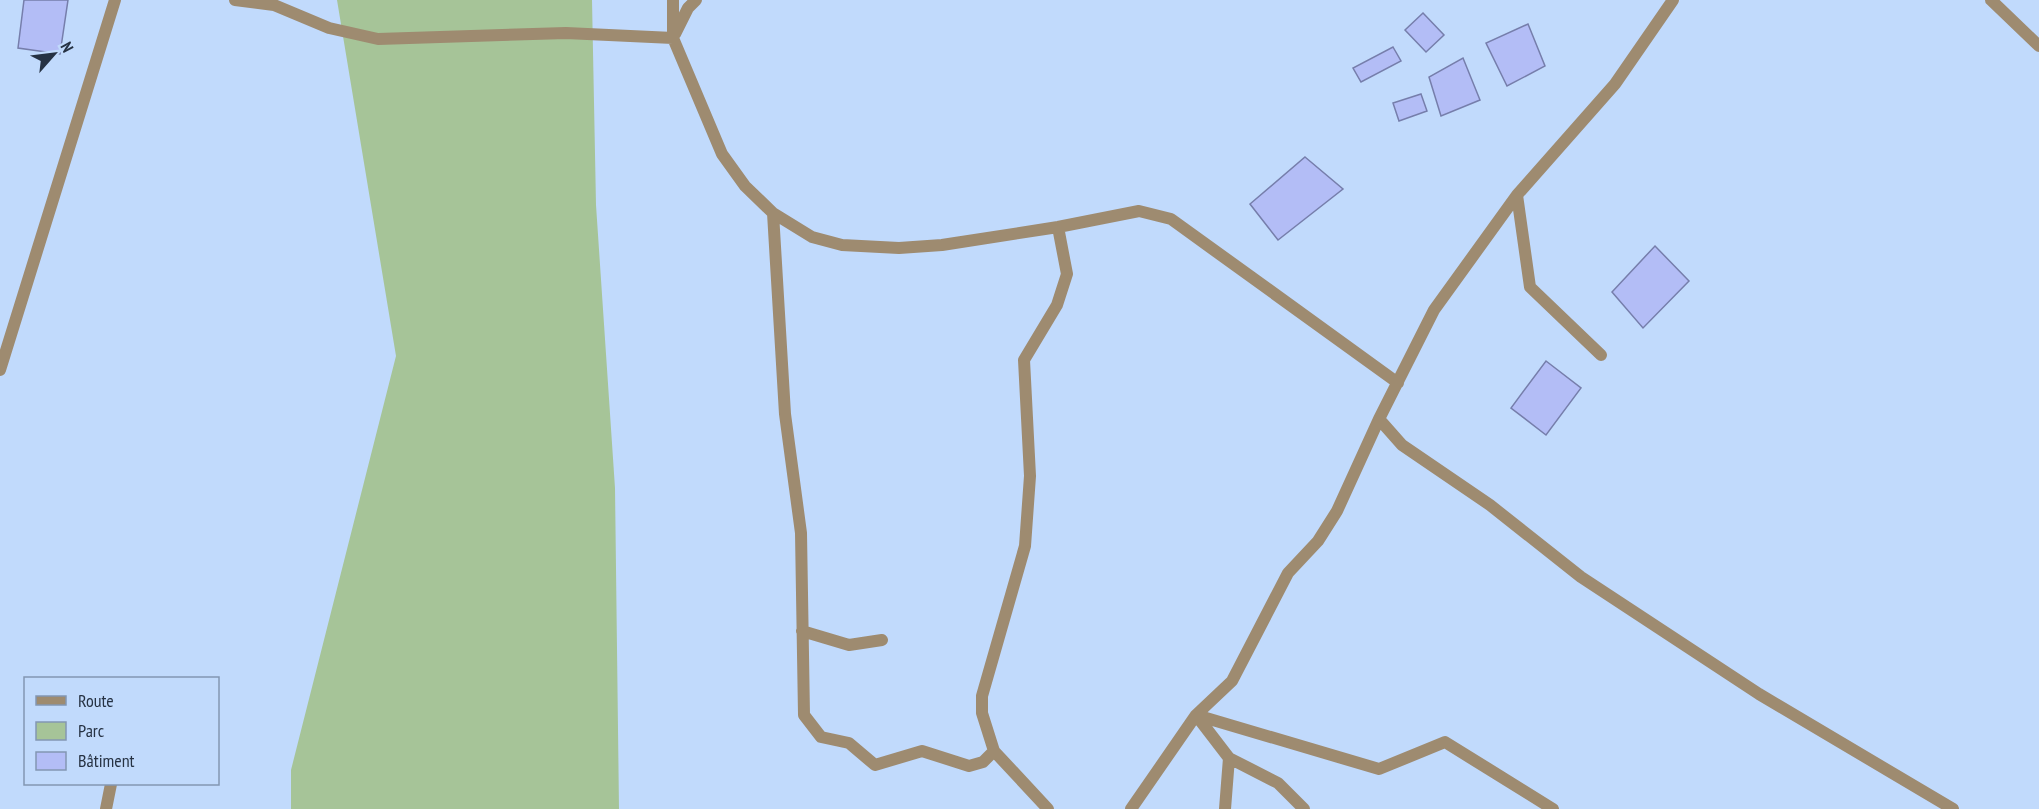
<svg xmlns="http://www.w3.org/2000/svg" width="2039" height="809" font-family="'PT Sans Narrow',sans-serif">
<style>
.green{fill:#a6c498}
.building{fill:#b3bdf6;stroke:#767eab;stroke-width:1.5}
.lines{fill:none;stroke-linecap:round;stroke-linejoin:round}
.street{stroke:#9e8b70;stroke-width:12}
</style>
<rect width="100%" height="100%" fill="#c1dafc"/>
<path class="green" d="M337 0H592L596 205 615 488 619 809H291V770L396 356Z"/>
<path class="building" d="M24 0H68L60 54 18 48Z
M1423 13 1444 35 1426 52 1405 30Z
M1528 24 1545 66 1507 86 1486 43Z
M1393 47 1401 61 1361 82 1353 68Z
M1463 58 1480 100 1441 116 1429 77Z
M1421 94 1427 111 1399 121 1393 103Z
M1305 157 1343 189 1278 240 1250 204Z
M1655 246 1689 281 1643 328 1612 292Z
M1546 361 1581 388 1546 435 1511 408Z"/>
<g class="lines">
<path class="street" d="M235 0 274 5 329 28 378 39 566 33 673 38
M673 0V38L722 154 745 186 773 213 812 237 842 245 899 248 942 245 1058 227 1139 211 1171 219 1398 383
M1991 0 2039 46
M675 34 688 8 696 0
M1517 195 1530 287 1601 355
M773 213 785 414 801 533 804 715 821 737 849 743 875 765 922 751 969 766 983 762 994 751
M0 370 115 0
M1379 419 1402 445 1490 505 1581 577 1759 694 1953 809
M802 631 849 645 882 640
M1196 715 1379 769 1445 742 1553 809
M1196 715 1229 758 1278 783 1304 809
M106 809 111 784
M1048 809 994 751 982 713V696L1025 546 1030 476 1024 360 1057 305 1067 274 1058 227
M1131 809 1196 715 1232 681 1288 573 1318 541 1337 511 1379 419 1434 310 1517 195 1615 84 1673 0
M1225 809 1229 758"/>
</g>
<rect x="24" y="677" width="195" height="108" fill="#c1dafc" stroke="#8397b2" stroke-width="1.5"/>
<rect x="36" y="696" width="30" height="9" fill="#9e8b70" stroke="#8397b2" stroke-width="1.5"/>
<text x="78" y="707" font-size="18" fill="#263243">Route</text>
<rect x="36" y="722" width="30" height="18" fill="#a6c498" stroke="#8397b2" stroke-width="1.5"/>
<text x="78" y="737" font-size="18" fill="#263243">Parc</text>
<rect x="36" y="752" width="30" height="18" fill="#b3bdf6" stroke="#8397b2" stroke-width="1.5"/>
<text x="78" y="767" font-size="18" fill="#263243">Bâtiment</text>
<g transform="translate(54 54) rotate(62)" stroke="#c1dafc" stroke-width="4.5" paint-order="stroke">
<path d="M0-4.5L10 22L0 15L-10 22Z" fill="#263243"/>
<text y="-9" font-size="16" font-weight="bold" text-anchor="middle" fill="#263243">N</text>
</g>
</svg>
